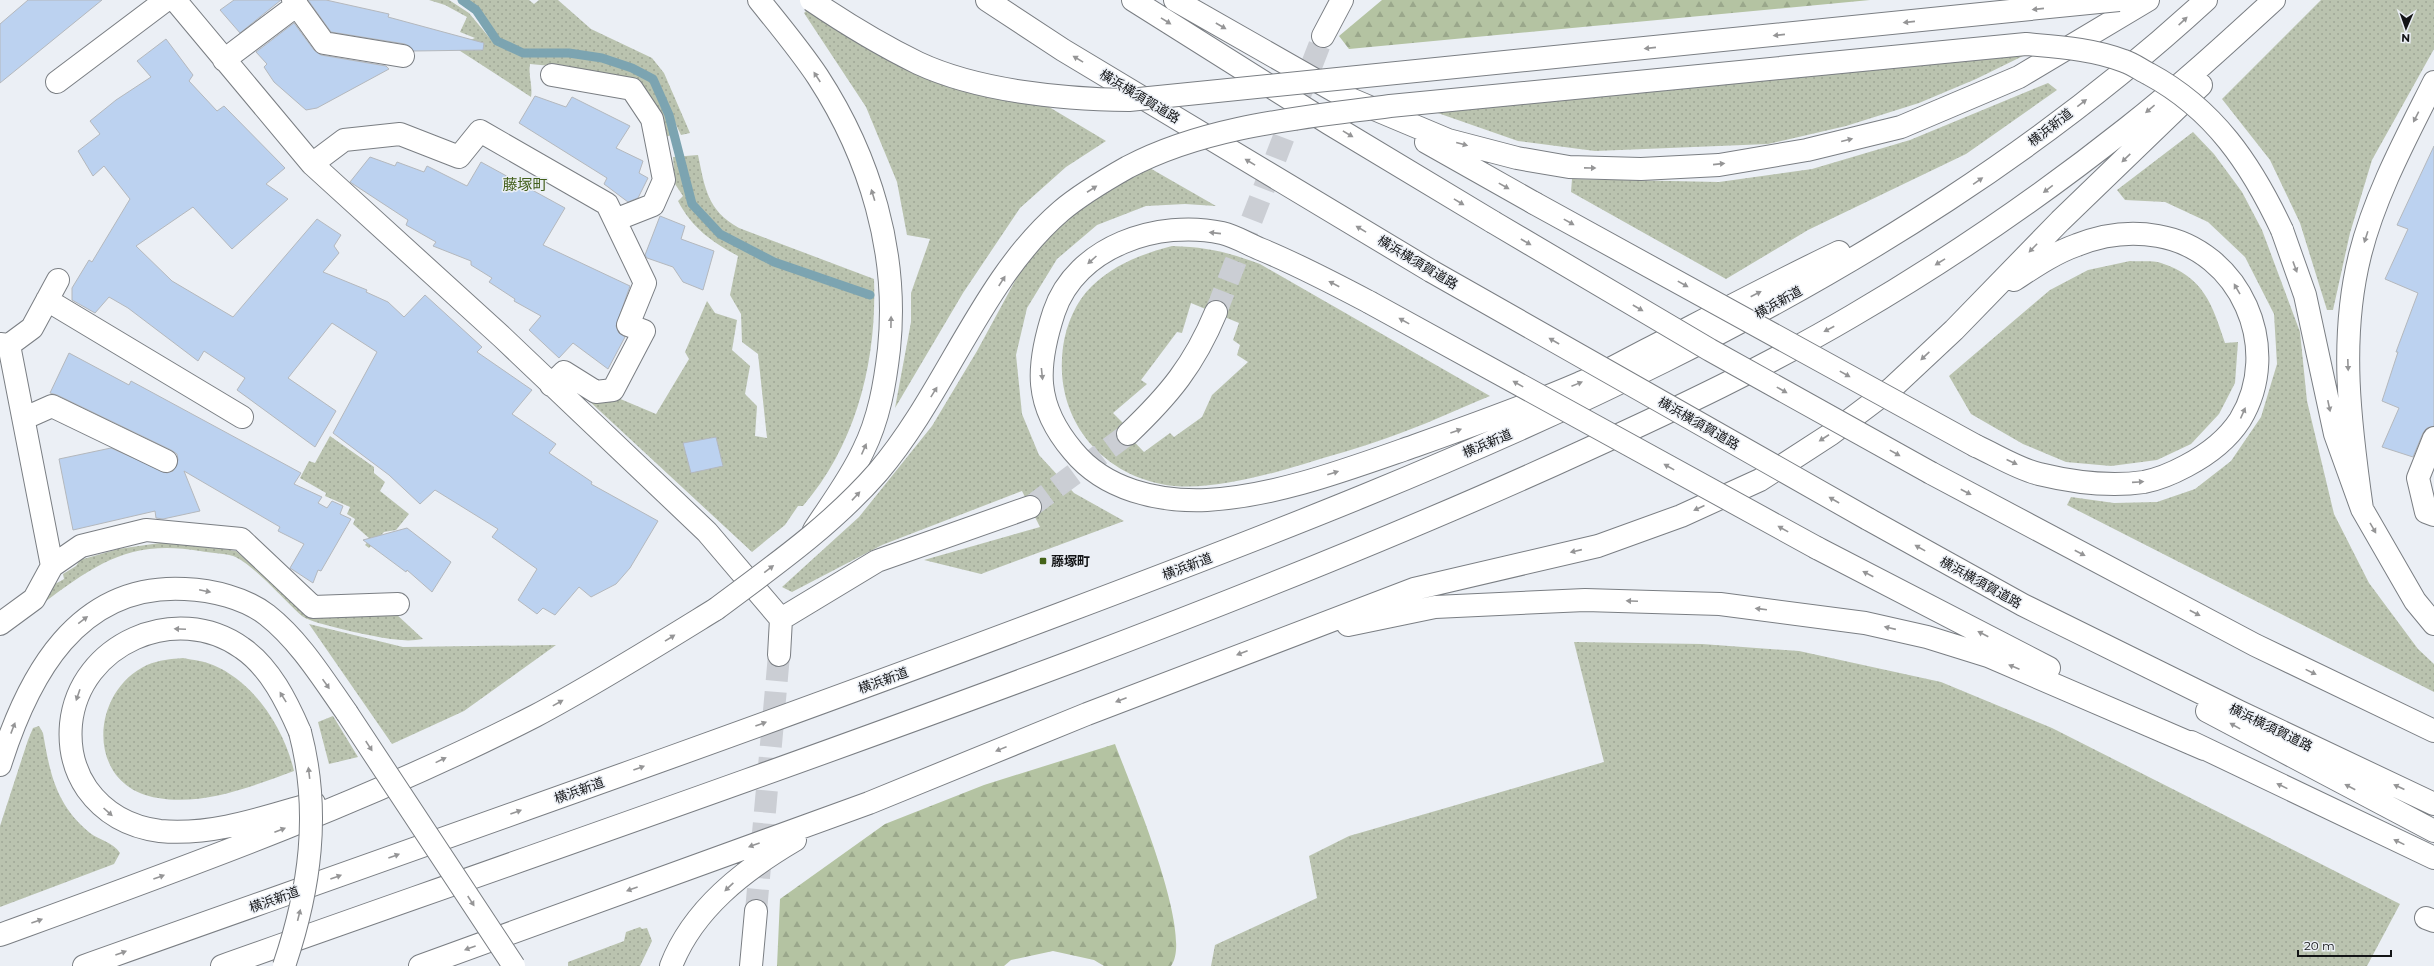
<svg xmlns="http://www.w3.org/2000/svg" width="2434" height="966" font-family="Montserrat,'Noto Sans JP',sans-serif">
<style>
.grass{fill:url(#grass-dots);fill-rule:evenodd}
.forest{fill:url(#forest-firs)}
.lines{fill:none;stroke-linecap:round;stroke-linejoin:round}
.stream{stroke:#7ca4b1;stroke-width:9}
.building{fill:#bcd2f0;stroke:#b4b8bd}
.street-tunnel{stroke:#cbced4;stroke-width:22;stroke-dasharray:22 11;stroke-linecap:butt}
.street-casing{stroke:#7a7e83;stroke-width:24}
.highway-casing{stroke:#7a7e83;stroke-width:24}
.street{stroke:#fff;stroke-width:22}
.highway{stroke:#fff;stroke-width:22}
.highway-bridge-casing{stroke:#7a7e83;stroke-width:24;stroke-linecap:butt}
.highway-bridge{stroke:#fff;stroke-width:22}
.oneway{fill:#959596}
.poi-dot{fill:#446318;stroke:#ebeff5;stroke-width:1.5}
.labels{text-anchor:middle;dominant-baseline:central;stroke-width:3;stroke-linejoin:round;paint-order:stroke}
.street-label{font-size:13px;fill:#131416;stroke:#ebeff5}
.poi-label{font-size:13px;font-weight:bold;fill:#131416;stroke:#ebeff5;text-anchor:start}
.quarter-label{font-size:15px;fill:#425f1b;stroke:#ebeff5}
</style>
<defs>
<pattern id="grass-dots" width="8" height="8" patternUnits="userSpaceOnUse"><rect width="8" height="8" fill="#bac3af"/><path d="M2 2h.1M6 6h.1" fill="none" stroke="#9fa796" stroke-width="1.8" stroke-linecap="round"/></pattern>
<pattern id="forest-firs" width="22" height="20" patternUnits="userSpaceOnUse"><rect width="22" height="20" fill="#b4c3a2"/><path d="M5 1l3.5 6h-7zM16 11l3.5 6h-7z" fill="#9aa78b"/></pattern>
</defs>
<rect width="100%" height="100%" fill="#ebeff5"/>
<path class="grass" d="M429 0H449L469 13 493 42 523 56H570L602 61 631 70 651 81 668 116 672 135 665 137 641 87 562 67 530 64C528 76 533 86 531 97L454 47 475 38 460 32 467 17 445 5Z
M467 0H529L534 4 539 0H558L591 29 652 58 664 73 690 133 681 135 653 77 632 66 603 56 567 50 543 52 524 50 499 39 478 8Z
M2321 0H2434V49L2372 160 2350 233 2333 310H2327L2300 223 2270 160 2222 99Z
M810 7 1044 104 1106 141 1066 167 1020 208 963 293 895 408 911 322V293L930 239 907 235 897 182 866 107 804 13Z
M2025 55 1976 79 1919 103 1846 126 1768 144 1595 151 1518 141 1432 111Z
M2048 83 2057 90 1966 154 1808 230 1726 279 1571 192 1572 179 1719 182 1812 169 1910 140Z
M2193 132 2214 154 2242 192 2262 230 2300 332 2307 401 2334 514 2369 583 2418 649 2434 664V692L2067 505 2071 497 2114 503 2157 502 2195 489 2231 461 2261 417 2277 364 2274 314 2245 257 2208 222 2165 202 2125 200 2117 190Z
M698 155C705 188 707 210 739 228L874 279C877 360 857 443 803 506H798L785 525 752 552 587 399 602 403 618 398 656 414 689 359 685 352 707 301 715 313 737 320 732 350 750 366 745 394 757 406 755 436 767 438 758 354 742 342 741 314 730 295 738 256C712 242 692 228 678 201L683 196 675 184 673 157Z
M1148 167 1216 206 1185 204 1146 206 1097 225 1057 259 1027 308 1016 355 1022 414 1039 455 1074 493 1124 521 981 574 924 560 1040 527 1022 491 882 545 792 592 782 587 859 517 932 426 977 351 1028 257 1084 205Z
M1172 246C1207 247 1227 252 1260 264L1490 396C1456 410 1422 426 1387 438 1360 448 1332 455 1304 464 1264 476 1203 493 1161 484 1095 470 1054 414 1063 347 1066 325 1076 301 1092 286 1115 264 1142 254 1172 246ZM1191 303 1239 323 1233 340 1240 345 1237 355 1248 362 1212 395 1202 417 1174 437 1170 433 1144 452 1119 426 1123 423 1113 413 1147 384 1141 380 1177 332 1182 333Z
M2130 261C2139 262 2152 260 2161 263 2204 277 2212 304 2225 343L2238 342 2235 383 2219 414 2191 444 2157 460 2111 466 2066 462 2023 444 1971 414 1949 376 2050 290 2088 270Z
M330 436 374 467V473L385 482 380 491 409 514 396 530 384 532 369 548 365 545 370 539 353 524 355 519 347 514 350 507 325 496 326 493 300 478 309 461 315 463Z
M174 541 236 551 310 616 395 613 423 639C416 640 409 641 402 640 387 640 311 624 302 616 285 601 252 563 233 556 223 553 211 553 200 551 130 539 96 564 42 604L46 589 64 579 63 574 76 566 80 560 118 549Z
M309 624 403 647 556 645 464 711 392 744Z
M1574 642 1702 644 1799 651 1941 682 2052 728 2400 904 2367 966H1211L1215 945 1317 898 1309 856 1349 836 1604 762Z
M183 658C193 660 204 661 213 665 254 682 284 728 294 771 253 786 203 806 158 798 85 787 89 692 147 665 159 660 171 659 183 658Z
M333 716 358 757 329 764 318 722Z
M39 726 43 733C50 774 56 805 90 833 99 840 113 842 120 853L114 864 0 907V826L28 740 33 728Z
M640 927 642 929 647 928 652 941 640 966H568V962L624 941 626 932Z"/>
<path class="forest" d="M1382 0H1870L1349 49 1339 36Z
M1115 744C1129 782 1195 935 1171 966H1104L1094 960 1053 951 1011 960 1004 966H777L780 899 885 824 984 785Z"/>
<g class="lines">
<path class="stream" d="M462 0 476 10 497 41 523 53H569L602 58 632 68 653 79 669 115 692 204 720 234 774 262 870 295"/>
</g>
<path class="building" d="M28 0H102L0 83V24Z
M234 0H281L240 33 220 10Z
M308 0H326L389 14 388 17 484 43 483 50 414 51 405 44 331 32Z
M294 23 314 50 321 55 386 66 389 69 317 108 306 110 274 82 264 67 267 64 256 52Z
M166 39 193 75 189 81 217 111 224 106 285 168 266 184 288 199 232 249 193 207 136 246 172 281 233 317 317 219 341 235 334 246 339 253 323 272 367 290 366 292 388 302 404 317 425 295 482 347 477 352 532 390 512 414 556 444 549 453 592 482 591 484 658 521 630 568 616 584 591 597 579 587 555 615 543 608 537 614 518 600 537 569 492 537 498 529 435 490 420 504 389 475 333 433 377 352 332 323 288 378 336 411 315 447 237 390 245 378 204 351 198 361 128 308 109 297 95 313 72 300V288L89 260 92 262 130 199 104 166 93 176 78 151 100 134 90 121 116 100 151 77 137 61Z
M535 96 566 107 572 97 630 126 616 148 643 161 639 173 648 178 638 198 628 202 604 184 607 178 519 123Z
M2434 146V426L2427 428 2423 433 2413 457 2382 447 2399 408 2382 401 2398 352H2396L2418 293 2385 279 2408 229 2397 225Z
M370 157 395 166 397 162 424 172 427 166 467 186 481 162 565 208 543 245 630 286 616 326 619 333 625 337 608 369 573 343 559 358 529 330 541 316 514 301 515 299 489 282 492 278 471 265V261L433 246 436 242 406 225 408 220 350 182Z
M660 216 685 226 681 239 714 251 703 290 683 282 673 267 647 258 645 255Z
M69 353 129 385 131 381 301 473 294 484 322 497 318 503 327 508 332 501 343 506 340 514 351 519 321 571 318 570 313 583 290 568 304 544 278 531 280 527 184 471 200 511 163 519 156 518 155 511 73 530 59 459 111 448 167 473 173 471 178 460 177 454 171 450 57 395 50 393Z
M716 437 723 466 691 473 683 443Z
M407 528 451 562 432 592 407 570 406 572 363 540Z"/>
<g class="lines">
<path class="street-tunnel" d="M1216 312 1323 36
M1030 507 1128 434
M756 911 779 655"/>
<defs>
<path id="street" d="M175 0 312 164 502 337 707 532 781 619 779 655
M293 0 324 43 403 56
M1323 36 1342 0
M224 60 297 5
M552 75 632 89 652 119 664 180 653 205 615 220
M57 82 166 0
M312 164 344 140 400 134 459 157 480 131 607 204 645 283 628 325 644 331 613 390 596 392 564 372 551 385
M47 300 242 417
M0 344 9 345 52 566
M9 345 32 328 58 280
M25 418 52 406 166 461
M1128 434C1169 395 1194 365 1216 312
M2434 438 2418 478 2426 512 2434 515
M781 619 877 561 1030 507
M0 624 34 599 52 566 81 546 146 530 241 539 313 607 398 604
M2426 918 2434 921
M751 966 756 911"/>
<path id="highway" d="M759 0C779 25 800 50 818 77 870 157 899 253 889 349 885 384 879 419 863 451 850 479 831 504 814 530
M987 0 1063 50 1431 271
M1133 0 1330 124 1493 222
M1175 0 1361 106
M1348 98 1448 140 1517 158 1569 167 1641 169 1719 165 1807 150 1901 127 2019 77 2148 0
M1426 142 1534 203
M2282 230 2305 295 2335 434 2362 509 2415 601 2434 624
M1369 302C1333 283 1297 264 1260 249 1248 244 1235 236 1222 233 1159 219 1076 246 1054 312 1036 367 1034 405 1073 451 1105 490 1158 502 1207 500 1274 496 1340 472 1403 450 1462 429 1522 408 1580 383 1605 373 1628 359 1652 347 1714 315 1776 282 1839 252
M1976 446C1996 455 2018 469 2039 474 2072 482 2110 487 2144 482 2159 479 2173 473 2186 466 2207 455 2227 440 2240 420 2284 348 2240 250 2158 236 2131 231 2102 235 2077 245 2054 253 2034 267 2014 280
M1931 473 2255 645 2434 731
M2362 509C2350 424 2339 339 2360 255 2375 195 2406 138 2434 82
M1868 519 2023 605 2240 712 2434 804
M1817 548 2049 668
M1348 625 1435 607 1585 600 1720 604 1865 623 1927 637 1988 656 2204 749
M2207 711 2434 831
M300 732C287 702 270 667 242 648 176 601 79 644 71 724 69 747 74 770 87 789 105 814 129 827 160 831 212 836 265 817 314 803
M2191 742 2434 858
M0 765C28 676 77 583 185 589 212 590 245 598 267 615 300 641 323 679 347 713
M0 935C181 869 363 804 535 716 597 683 656 646 716 609
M84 966C410 850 737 736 1060 614 1466 461 1882 298 2206 0
M222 966C507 865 793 766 1076 660 1248 595 1419 527 1586 450 1676 409 1767 366 1852 316 1948 260 2040 197 2127 128 2178 88 2226 44 2274 0
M420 966 869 803 1087 714 1414 589 1598 546 1681 516 1760 480 1831 434 1892 388 1954 330 2060 221 2201 85
M671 966C693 909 744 870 795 840"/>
</defs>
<use href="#street" class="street-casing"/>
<use href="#highway" class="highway-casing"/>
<use href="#street" class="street"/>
<use href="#highway" class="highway"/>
<defs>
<path id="highway-bridge" d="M811 0C845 23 881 45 918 63 978 91 1063 99 1129 100L2119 0
M1534 203 1976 446
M1493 222 1710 350 1931 473
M1431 271 1868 519
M1369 302 1817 548
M716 609C772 567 831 526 878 472 946 392 982 279 1061 211 1081 194 1105 180 1128 167 1208 125 1302 118 1390 106L2026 44C2059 47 2093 49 2124 61 2133 64 2141 70 2149 74 2214 109 2251 164 2282 230
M347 713 514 966
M284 966C310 889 321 812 300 732"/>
</defs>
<use href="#highway-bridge" class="highway-bridge-casing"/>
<use href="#highway-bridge" class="highway-bridge"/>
</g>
<defs><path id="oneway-solid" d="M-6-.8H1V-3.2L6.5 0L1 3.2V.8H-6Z"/></defs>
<g class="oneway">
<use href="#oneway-solid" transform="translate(2038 9) rotate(174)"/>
<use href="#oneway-solid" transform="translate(1166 21) rotate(32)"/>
<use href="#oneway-solid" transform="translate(2183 21) rotate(-43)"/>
<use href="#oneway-solid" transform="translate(1909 22) rotate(174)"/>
<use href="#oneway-solid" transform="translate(1221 26) rotate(30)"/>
<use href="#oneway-solid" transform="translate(1779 35) rotate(174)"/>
<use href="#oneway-solid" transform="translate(1650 48) rotate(174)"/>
<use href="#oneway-solid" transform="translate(1078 59) rotate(-149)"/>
<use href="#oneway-solid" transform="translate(817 77) rotate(-123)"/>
<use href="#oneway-solid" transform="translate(2082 103) rotate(-38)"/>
<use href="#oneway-solid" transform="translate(2150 109) rotate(140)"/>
<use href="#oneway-solid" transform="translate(2416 117) rotate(117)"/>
<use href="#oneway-solid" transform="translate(1348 134) rotate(31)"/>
<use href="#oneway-solid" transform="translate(1847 140) rotate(-14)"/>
<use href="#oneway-solid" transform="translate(1462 144) rotate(15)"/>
<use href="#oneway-solid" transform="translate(2126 158) rotate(136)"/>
<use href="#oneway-solid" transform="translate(1250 162) rotate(-149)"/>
<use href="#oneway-solid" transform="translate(1719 164) rotate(-6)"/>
<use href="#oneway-solid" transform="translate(1590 168) rotate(1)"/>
<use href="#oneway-solid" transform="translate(1978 181) rotate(-35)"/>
<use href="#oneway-solid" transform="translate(1504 186) rotate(29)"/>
<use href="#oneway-solid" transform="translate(1092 189) rotate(-33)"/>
<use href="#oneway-solid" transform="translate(2048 189) rotate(143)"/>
<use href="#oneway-solid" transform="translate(873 195) rotate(-107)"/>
<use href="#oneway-solid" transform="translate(1459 202) rotate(31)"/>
<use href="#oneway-solid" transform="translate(1569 222) rotate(29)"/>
<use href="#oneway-solid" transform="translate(1361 229) rotate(-149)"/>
<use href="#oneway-solid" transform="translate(1215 233) rotate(-174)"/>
<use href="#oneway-solid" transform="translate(2366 237) rotate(108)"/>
<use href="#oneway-solid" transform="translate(1526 242) rotate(30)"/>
<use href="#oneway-solid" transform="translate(2033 248) rotate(134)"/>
<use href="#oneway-solid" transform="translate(1092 260) rotate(138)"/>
<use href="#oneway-solid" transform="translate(1940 262) rotate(148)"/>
<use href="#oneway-solid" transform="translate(2295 267) rotate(70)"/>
<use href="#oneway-solid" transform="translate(1002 281) rotate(-57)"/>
<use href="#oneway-solid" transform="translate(1334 284) rotate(-152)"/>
<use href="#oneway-solid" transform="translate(1683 284) rotate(29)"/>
<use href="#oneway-solid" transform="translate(2237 289) rotate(-120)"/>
<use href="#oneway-solid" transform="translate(1756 294) rotate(-27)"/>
<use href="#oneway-solid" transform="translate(1638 308) rotate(30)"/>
<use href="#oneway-solid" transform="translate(1404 321) rotate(-151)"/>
<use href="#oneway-solid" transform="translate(891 322) rotate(-89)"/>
<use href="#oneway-solid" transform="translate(1829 329) rotate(152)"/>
<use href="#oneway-solid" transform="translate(1554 341) rotate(-150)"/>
<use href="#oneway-solid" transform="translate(1925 356) rotate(137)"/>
<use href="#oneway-solid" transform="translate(2348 365) rotate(88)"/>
<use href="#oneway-solid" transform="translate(1042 374) rotate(84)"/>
<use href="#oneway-solid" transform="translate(1845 374) rotate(29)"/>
<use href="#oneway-solid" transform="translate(1518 384) rotate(-151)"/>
<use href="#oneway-solid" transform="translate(1577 384) rotate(-22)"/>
<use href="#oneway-solid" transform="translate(1782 390) rotate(29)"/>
<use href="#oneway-solid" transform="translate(934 392) rotate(-58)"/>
<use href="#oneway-solid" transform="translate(2329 406) rotate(78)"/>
<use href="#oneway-solid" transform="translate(2243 413) rotate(-66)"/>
<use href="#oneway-solid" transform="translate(1456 431) rotate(-20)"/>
<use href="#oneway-solid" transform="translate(1824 438) rotate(147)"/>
<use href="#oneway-solid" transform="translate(864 449) rotate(-66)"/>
<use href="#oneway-solid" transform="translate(1895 453) rotate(29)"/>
<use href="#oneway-solid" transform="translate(2012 462) rotate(25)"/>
<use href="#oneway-solid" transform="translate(1669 467) rotate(-151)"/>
<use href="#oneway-solid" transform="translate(1333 473) rotate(-17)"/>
<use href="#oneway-solid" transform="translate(2138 482) rotate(-4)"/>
<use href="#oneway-solid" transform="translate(1966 492) rotate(28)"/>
<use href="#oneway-solid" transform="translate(856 496) rotate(-47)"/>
<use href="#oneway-solid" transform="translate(1834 500) rotate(-150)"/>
<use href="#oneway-solid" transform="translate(1699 508) rotate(156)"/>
<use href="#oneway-solid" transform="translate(2373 528) rotate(60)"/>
<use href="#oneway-solid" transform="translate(1783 529) rotate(-151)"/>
<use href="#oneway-solid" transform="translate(1920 548) rotate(-151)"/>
<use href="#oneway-solid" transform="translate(1576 551) rotate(167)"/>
<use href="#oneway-solid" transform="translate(2080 553) rotate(28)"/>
<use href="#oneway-solid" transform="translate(769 569) rotate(-37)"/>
<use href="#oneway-solid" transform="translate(1868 574) rotate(-153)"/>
<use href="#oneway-solid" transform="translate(205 591) rotate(12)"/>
<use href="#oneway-solid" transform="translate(1632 601) rotate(-178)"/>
<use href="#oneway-solid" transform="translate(1761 609) rotate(-173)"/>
<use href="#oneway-solid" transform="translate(2195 613) rotate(28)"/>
<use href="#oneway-solid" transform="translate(83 620) rotate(-37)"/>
<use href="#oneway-solid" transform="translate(1890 628) rotate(-167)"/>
<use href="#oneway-solid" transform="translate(180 629) rotate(-178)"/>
<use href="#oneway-solid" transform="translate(1983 634) rotate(-153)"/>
<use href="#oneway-solid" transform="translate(670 638) rotate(-32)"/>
<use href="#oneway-solid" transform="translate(1242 653) rotate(159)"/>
<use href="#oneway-solid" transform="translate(2014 667) rotate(-157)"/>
<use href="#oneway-solid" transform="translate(2311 672) rotate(26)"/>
<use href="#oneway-solid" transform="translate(326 684) rotate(55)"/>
<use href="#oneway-solid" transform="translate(78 695) rotate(109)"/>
<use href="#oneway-solid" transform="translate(283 697) rotate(-122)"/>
<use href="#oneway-solid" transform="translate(1121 700) rotate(159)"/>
<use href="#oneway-solid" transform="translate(558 703) rotate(-29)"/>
<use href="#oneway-solid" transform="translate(761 724) rotate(-20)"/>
<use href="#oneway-solid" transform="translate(2235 726) rotate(-151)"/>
<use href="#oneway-solid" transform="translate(13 728) rotate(-69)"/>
<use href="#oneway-solid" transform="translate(369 746) rotate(57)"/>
<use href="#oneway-solid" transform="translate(1001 749) rotate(158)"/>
<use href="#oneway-solid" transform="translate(441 760) rotate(-26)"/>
<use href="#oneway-solid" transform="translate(639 768) rotate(-20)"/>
<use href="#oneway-solid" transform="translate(309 773) rotate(-97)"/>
<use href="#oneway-solid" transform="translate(2282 786) rotate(-154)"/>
<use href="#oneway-solid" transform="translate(2350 787) rotate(-152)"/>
<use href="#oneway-solid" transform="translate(2399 787) rotate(-155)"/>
<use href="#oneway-solid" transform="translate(108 812) rotate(42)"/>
<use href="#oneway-solid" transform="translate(516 812) rotate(-20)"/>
<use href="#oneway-solid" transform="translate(280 830) rotate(-21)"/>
<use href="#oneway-solid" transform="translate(2399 842) rotate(-154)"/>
<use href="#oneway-solid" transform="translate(754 845) rotate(160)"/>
<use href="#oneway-solid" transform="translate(394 856) rotate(-20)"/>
<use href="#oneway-solid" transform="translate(159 877) rotate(-20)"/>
<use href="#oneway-solid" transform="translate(336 877) rotate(-20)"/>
<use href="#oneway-solid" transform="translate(729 887) rotate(137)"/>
<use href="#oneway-solid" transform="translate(632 889) rotate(160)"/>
<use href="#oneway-solid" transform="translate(471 901) rotate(57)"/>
<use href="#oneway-solid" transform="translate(299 915) rotate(-76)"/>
<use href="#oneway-solid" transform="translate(37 921) rotate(-20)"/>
<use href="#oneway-solid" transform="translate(470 948) rotate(160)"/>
<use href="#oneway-solid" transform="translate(121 953) rotate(-20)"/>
</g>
<rect class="poi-dot" x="1039" y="557" width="8" height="8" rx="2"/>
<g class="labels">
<g class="street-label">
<text transform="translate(1140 96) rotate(31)">横浜横須賀道路</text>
<text transform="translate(2050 127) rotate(-38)">横浜新道</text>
<text transform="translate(1418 262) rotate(31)">横浜横須賀道路</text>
<text transform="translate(1778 302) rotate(-29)">横浜新道</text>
<text transform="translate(1699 423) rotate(30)">横浜横須賀道路</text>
<text transform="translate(1487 443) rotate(-23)">横浜新道</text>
<text transform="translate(1187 566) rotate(-21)">横浜新道</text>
<text transform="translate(1981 582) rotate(29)">横浜横須賀道路</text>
<text transform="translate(883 680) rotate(-20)">横浜新道</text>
<text transform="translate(2271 727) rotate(26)">横浜横須賀道路</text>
<text transform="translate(579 790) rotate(-20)">横浜新道</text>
<text transform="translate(274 899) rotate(-20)">横浜新道</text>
</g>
<g class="poi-label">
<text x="1051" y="561">藤塚町</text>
</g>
<g class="quarter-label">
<text x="525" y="184">藤塚町</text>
</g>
</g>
<g transform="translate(2406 28) rotate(182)" stroke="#ebeff5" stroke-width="3" paint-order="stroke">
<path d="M0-3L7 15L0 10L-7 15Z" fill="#131416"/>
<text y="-6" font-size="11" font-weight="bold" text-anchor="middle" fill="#131416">N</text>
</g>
<path d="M2298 950v6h93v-6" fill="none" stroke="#131416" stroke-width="2"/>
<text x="2304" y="950" font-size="12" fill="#131416" stroke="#ebeff5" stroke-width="3" paint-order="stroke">20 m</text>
</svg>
